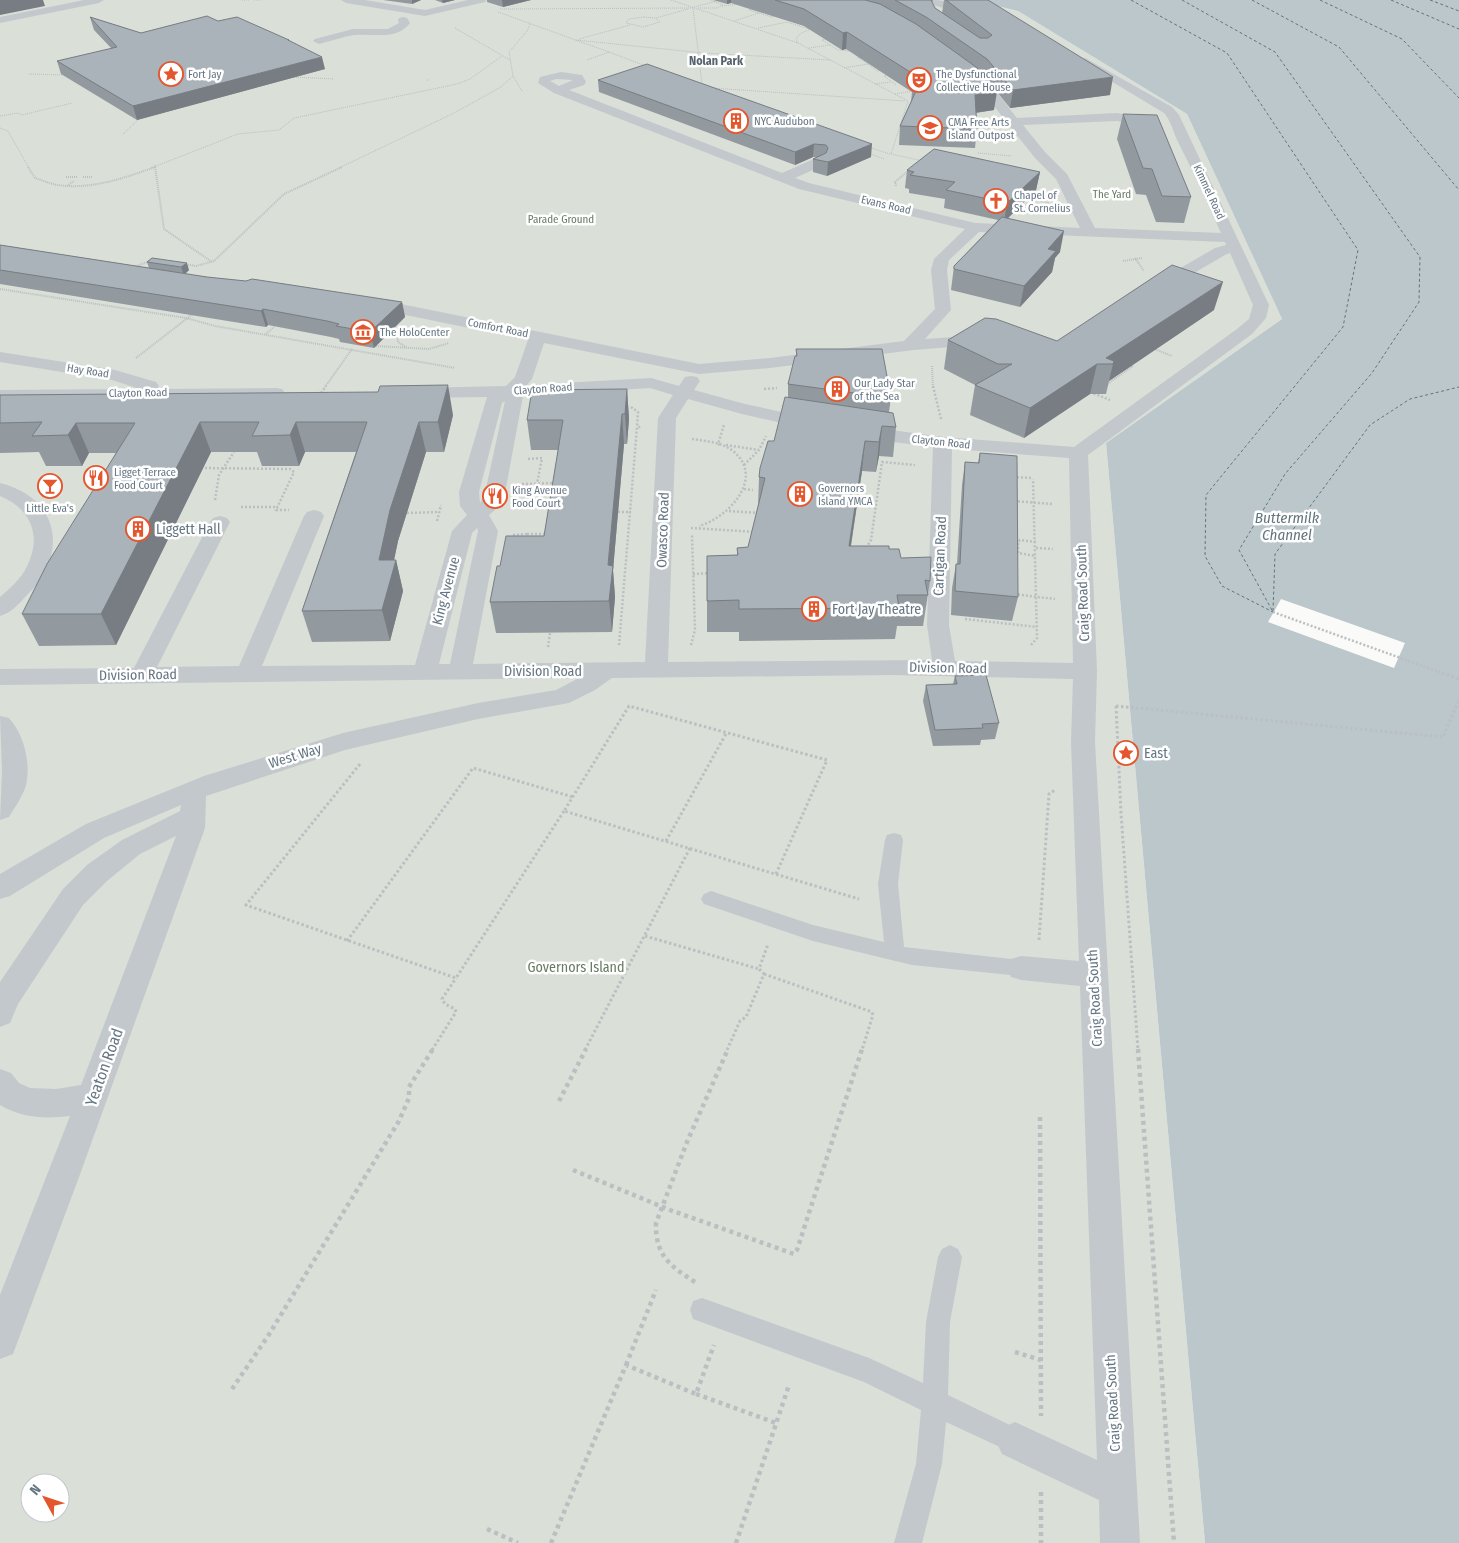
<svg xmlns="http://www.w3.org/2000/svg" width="1459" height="1543" font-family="'Fira Sans Condensed',sans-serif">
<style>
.green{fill:#dadfd7;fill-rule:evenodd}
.water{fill:#bbc7cb}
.pier{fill:#fafaf8}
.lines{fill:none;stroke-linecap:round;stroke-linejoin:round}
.ferry{stroke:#60757c;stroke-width:1;stroke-dasharray:3 2.5;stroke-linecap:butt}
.path-far4{stroke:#bbbfc2;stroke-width:1;stroke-dasharray:1 1;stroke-linecap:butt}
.path-far3{stroke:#bbbfc2;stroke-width:2;stroke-dasharray:1 1;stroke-linecap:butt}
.path-far2{stroke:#bbbfc2;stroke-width:2.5;stroke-dasharray:2 2;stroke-linecap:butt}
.path-far1{stroke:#bbbfc2;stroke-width:3;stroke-dasharray:2.5 2.5;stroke-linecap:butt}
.path{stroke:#bbbfc2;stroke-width:4.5;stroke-dasharray:4 4;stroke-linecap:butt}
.service{fill:#c3c8cc;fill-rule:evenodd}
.pedestrian{fill:#c3c8cc;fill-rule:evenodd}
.wall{fill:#929a9f}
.shaded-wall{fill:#777d82}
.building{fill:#aab3b9;stroke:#777d82}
.labels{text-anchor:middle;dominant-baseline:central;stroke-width:5;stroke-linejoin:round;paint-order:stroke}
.far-poi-label{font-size:11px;fill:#657683;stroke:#fff;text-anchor:start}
.far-street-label{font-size:11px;fill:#657683;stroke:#fff}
.far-park-label{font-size:11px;fill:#687a64;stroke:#fff}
.far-neighbourhood-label{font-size:12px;font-weight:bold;fill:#57646e;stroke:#fff}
.poi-label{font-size:14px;fill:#657683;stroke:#fff;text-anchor:start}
.street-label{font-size:14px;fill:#657683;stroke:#fff}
.park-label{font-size:14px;fill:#687a64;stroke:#fff}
.water-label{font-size:15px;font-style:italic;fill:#60757c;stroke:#fff}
.near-street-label{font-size:16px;fill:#657683;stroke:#fff}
</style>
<rect width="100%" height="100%" fill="#fafaf8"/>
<path class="green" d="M0 0H972L1018 11 1187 114 1282 319 1106 443 1205 1543H0ZM30 1483H60V1513H30Z"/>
<path class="water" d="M972 0H1459V1543H1205L1106 443 1282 319 1187 114 1018 11Z"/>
<path class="pier" d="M1281 599 1405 643 1394 668 1268 622Z"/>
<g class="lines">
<path class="ferry" d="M1131 0 1227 53 1358 250 1343 327 1206 495 1205 556 1222 586 1273 612
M1182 0 1275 52 1420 257 1419 302 1372 373 1285 474 1239 550 1273 612
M1252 0 1339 47 1459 190
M1320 0 1402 39 1459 98
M1391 0 1459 29
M1430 0 1459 11
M1273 611 1275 554 1370 425 1410 399 1459 387"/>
<path class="path-far4" d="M242 0H250
M254 0H261
M671 0 798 43 908 101 891 154 923 161
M722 6 739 4
M694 7 717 1
M698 8H717L723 5 710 0
M754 8 749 10 772 17 776 16
M500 9 693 8 702 85
M498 12 609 52 587 60
M644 17 655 18 660 22 643 27 626 23 629 19Z
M656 18 688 9
M734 21 759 13
M455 28 510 60
M758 28 787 22 812 30
M579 39 630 25
M576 40 703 53 830 60
M798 43 796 39 801 33 809 30
M830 45 838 50 851 51
M809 48 830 45 822 40 827 39
M609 52 646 66
M868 64 877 71 882 70
M844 68 868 64 857 57H860
M29 74 66 75
M890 75 884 76 896 85
M292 77 334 79
M427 81 429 79
M875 84 891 82
M711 88 905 101
M522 91 513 76 509 52 527 31 530 24
M895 94 913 91
M0 116 18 113 22 115 72 103
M974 127 990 128
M0 128 8 131 29 168
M123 134 140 118
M868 147 890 154
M868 153 884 159
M978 153 1012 156
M155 165V168
M151 168 238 134 279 130 294 118 457 84 470 79 502 56
M339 168 454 113 501 87 513 76"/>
<path class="path-far3" d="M28 167 35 178C42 180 50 184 58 185 90 190 125 178 155 167
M155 167 164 229 212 262
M66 177H77
M83 177H93
M67 186 74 181
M896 186 895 182 908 171
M1026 198 1049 203
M1135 258 1144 271
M1123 261 1142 258
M184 264 196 266 214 261 284 194 342 167
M131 268 150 261
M0 289 186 318 215 326 455 368
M397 333 398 342 406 347
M266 334 274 327
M376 346 429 349 449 343
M1152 348 1172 356
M136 358 194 313
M932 366 933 387
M1106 385 1133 366H1131
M325 387 352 349"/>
<path class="path-far2" d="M933 386 941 419
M764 389 777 388
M1090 392 1110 400
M321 393 326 386
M631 407 638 412 637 427
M692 439C705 441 722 442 733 451 766 478 728 518 699 526
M720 445 718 444 724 425
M726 445 759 450 766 436
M528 459 542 458 537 484
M744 465 759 450
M201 468 290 469 294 472 276 510H289
M1013 477 1033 478
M522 484 556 483
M744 489 753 490
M215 500 219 475 234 452
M1014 501 1052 504
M241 507H278
M729 511 760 513
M618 512H631
M407 513 439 512
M437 521 441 505
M691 528 756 532
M527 534H547
M513 535 527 534V539
M1036 542 1020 540 1018 542V553L1036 556
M866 548 871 540 882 462 915 465
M1036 548 1053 549
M693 574 710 573
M1014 594 1055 599
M1273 612 1445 674
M965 619 1037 627
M619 645 637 427H642
M691 645 695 630 692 535
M1031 645 1037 638 1033 479
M548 647 550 633"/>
<path class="path-far1" d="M1442 673 1459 679
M1116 706 1121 813 1138 1050
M1116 706 1443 737 1459 700
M360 764 246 905 456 978 564 811
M666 841 727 732
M776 874 827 760 629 706 564 811 859 899
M645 936 759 969
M1039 940 1049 794 1055 790
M347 941 473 768 573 797
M764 974 872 1012 873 1015 862 1050
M432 1050 456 1012 455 1009 445 1004 442 999 456 978
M585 1050 690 848
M727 1050 740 1021 746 1017 764 974 759 969 768 944"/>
<path class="path" d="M1138 1049 1174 1543
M559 1101 586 1049
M1040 1117 1041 1416
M573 1170 670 1210 794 1254 797 1250 862 1049
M695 1282C670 1266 655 1255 656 1223L687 1142 728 1049
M1015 1352 1041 1360
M626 1365 656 1290
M232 1389 268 1336 399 1121 409 1098V1087L433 1049
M696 1394 776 1423
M1041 1492V1543
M487 1529 518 1543
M551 1543 626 1365 696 1394 714 1345
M736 1543 789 1385"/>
<path class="service" d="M894 833 901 835 903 840 898 884 904 947 1021 960 1028 962 1031 968 1028 974 1021 976 912 965 813 941 704 904 701 899 704 894 711 891 813 925 884 942 878 884 885 840 887 835Z
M950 1245 958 1249 962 1257 950 1322 948 1395 1024 1432 1028 1441 1024 1450 1015 1454 946 1422 942 1464 922 1543H894L916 1464 921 1410 864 1382 693 1319 690 1310 693 1301 702 1298 869 1358 923 1383 926 1322 938 1257 942 1249Z"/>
<path class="pedestrian" d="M84 0H104L99 3 0 23V17Z
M341 0H365L425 10 468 0H486L485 2 425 16 346 3Z
M920 0H937L976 6 981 9C972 17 933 5 921 2Z
M403 17 407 18 410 23C396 41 374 33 354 35 342 37 331 41 319 44L313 41 315 39 353 29H388L399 23 398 20 399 18Z
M1085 58 1172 107 1179 115 1269 305 1266 318 1252 334 1088 455 1097 671 1095 742 1140 1543H1100L1099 1500 1002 1454 996 1441 1002 1428 1015 1422 1097 1460 1080 986 1021 980 1011 977 1007 968 1011 959 1021 956 1079 961 1071 742 1073 679 892 675 612 678 595 690 569 703 478 719 345 750 206 796 205 828 79 1177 13 1354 0 1359V1295L70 1116C45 1119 22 1118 0 1105V1069L11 1073 19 1083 30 1088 56 1089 81 1085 176 836 140 854 107 881 83 905 18 1004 10 1023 0 1027V982L63 889 87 865 122 840 180 811 181 805 104 838 10 896 0 899V874L86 824 204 776 343 733 478 703 556 690 579 678 0 685V669L134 668 210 522 213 518 220 516 227 518 230 522 157 667 239 666 304 516 307 512 314 510 321 512 324 516 262 666 415 665 452 531 467 515 460 506 459 492 487 397 416 398 410 397 407 393 410 389 416 388 506 386 515 377 528 340 371 308 365 306 363 303 365 300 371 298 699 364 770 358 904 341 935 309 931 270 934 259 965 229 799 189 554 93 538 83 540 77 561 72 582 75 586 82 584 85 569 90 782 173 814 159H824L826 162 824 165 795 178 809 183 975 223 1080 228 1056 179 1035 158 986 96 966 76 972 72C987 76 1007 106 1017 118L1117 113 1159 121 1161 124 1155 128 1117 121 1023 125 1045 152 1067 174 1095 228 1221 233C1207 202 1193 171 1177 140 1173 131 1171 121 1164 113L1081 63 1079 61ZM556 79 573 80 559 86 550 81ZM979 232 1225 242 1226 245 1215 248 1153 284 1151 287 1153 290H1165L1225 255 1230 253 1253 305 1249 319 1237 329 1074 447 943 437 862 426 855 428 853 432 855 436 862 438 933 447 927 625 932 660 668 662 676 418 688 399 742 414 813 430 819 428 822 424 819 420 745 404 694 390 700 381 697 377 691 376 685 377 679 386 651 378 527 385 532 379 544 343 699 374 770 368 914 350 989 344 991 340 989 336 983 335 925 339 951 310 947 270 949 260ZM650 388 673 395 658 418 645 662 473 664 498 531 489 515 496 509 505 493 523 396ZM505 401 485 493 480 503 479 492 502 403ZM952 449 1069 458 1073 663 955 661 949 625ZM477 528 478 531 450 664H439L472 533Z
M0 352 115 370 156 382 159 386 157 389 276 388 282 389 285 393 282 397 276 398 0 400V390L140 389 112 380 0 362Z
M0 483C60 498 69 554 27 595 19 604 11 613 0 616V597C8 590 16 583 22 575 43 543 36 511 0 496Z
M0 716 9 718C24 735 31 762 26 785 23 796 15 807 9 817L0 820 2 770Z"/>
</g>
<path class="wall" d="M383 0H421L412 4Z
M435 0H455L443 3Z
M487 0H531L503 7 487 2Z
M713 0H933L932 3 935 8 942 13 944 0H941H988L1110 95 1010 108 984 76 994 110 976 113 977 129 975 148 899 145 900 126 911 102 912 92 846 49 842 50 804 26 731 3 727 4Z
M90 17 141 33 218 21 289 40 290 41 325 69 137 120 61 74 57 61 112 49 94 30Z
M598 80 871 157 827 176 813 172V159L816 157H813L795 165 599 92Z
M1123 114 1191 197 1184 223 1156 222 1146 195 1136 194 1117 139Z
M907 170 1040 172 1036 190 1008 218 1060 252 1055 258 1052 272 1020 307 951 290 954 266 998 220 944 208 945 199 909 193V189L905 188Z
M0 245 149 268 147 262 152 258 189 270 184 274 402 302 405 317 374 348 340 342 339 339 331 337 268 325 266 327 234 322 0 284Z
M1214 310 1109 381 1106 394H1090L1024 438 970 415 975 385 944 369 948 340 1057 341Z
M796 349 891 398 889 412 896 427 893 457 879 456 876 472 862 471 851 546 889 549 930 581 923 626H897L895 639 739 641V632H707V556L737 555V548L748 547 758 507 759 477 774 441 788 397V384L796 356Z
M627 389 629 419 627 444H624L613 570 615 597 612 632 496 633 490 602 500 566 544 536 558 450H531L527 420Z
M0 395 453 415 444 452H426L398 541 394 560H396L403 591 390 641 312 642 302 611 356 452H305L299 466H262L257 452H211L116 645 39 646 22 614 116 453H89L82 466H46L39 452 0 453Z
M980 453 1018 597 1012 621 951 615 952 588 956 564H957L962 485 965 462 978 463Z
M955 676 999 723 995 739 981 740 980 745 933 746 923 701 926 685 953 684Z"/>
<path class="shaded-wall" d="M0 0H43L45 6 0 15Z
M412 0H421L412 4Z
M442 0H455L443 3Z
M502 0H531L503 7Z
M727 0H731V3L727 4Z
M847 32 846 49 842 50 843 33Z
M322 57 325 69 137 120 133 106Z
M1113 77 1110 95 1010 108 1013 90Z
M997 92 994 110 973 113 975 95Z
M814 144 813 157 795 165V152Z
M872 144 871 157 827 176 828 162Z
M1040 172 1036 190 1004 222 1007 203Z
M1064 231 1060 252 1055 258 1052 272 1020 307 1024 286 1048 249Z
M187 263 189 270 184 275 181 267Z
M1223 282 1214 310 1109 381 1113 364 1106 358Z
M402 302 405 317 374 348 370 332Z
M263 309 268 325 266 327 261 311Z
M1097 364 1090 394 1024 438 1030 408Z
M448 385 453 415 444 452 438 422Z
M627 389 629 419 627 444 625 414Z
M622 414 624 444 613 570 615 597 612 632 609 601 608 565Z
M200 422 211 452 116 645 101 614Z
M296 422 305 452 299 466 290 435Z
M419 422 426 452 398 541 389 584 396 560 403 591 390 641 382 610 379 560 390 510Z
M76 423 89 453 82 466 68 435Z
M882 426 879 456 876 472 879 442Z
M865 441 862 471 846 577 849 546Z"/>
<path class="building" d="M775 0H865L880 4 916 24 976 67 997 92 975 95 977 129 900 126 916 91H912L918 77 847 32 843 33 804 9Z
M895 0H931L935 8 980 38H988L992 35 946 0H988L1113 77 1013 90 987 59 926 17Z
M207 16 218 21 237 17 289 40H288L322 57 133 106 57 61 117 47 90 17 141 33Z
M647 64 872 144 828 162 813 159 826 153 828 148 826 145 814 144 795 152 598 80Z
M1123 114 1157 115 1191 197 1162 196 1152 169 1143 168Z
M934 149 1040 172 1007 203 946 190 955 182 910 175 914 172 907 170Z
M1002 217 1064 231 1048 249 1056 251 1024 286 954 269V266Z
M0 245 207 277 246 281 252 279 402 302 370 332 336 326 339 324 327 321 263 309 261 311 230 306 0 270Z
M152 258 187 263 181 267 147 262Z
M1172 265 1223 282 1106 358 1114 361 1113 364H1097L1030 408 975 385 1012 364H998L948 340 985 318 996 319 1057 341Z
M796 349H882L891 398 788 384 795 356H797Z
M448 385 438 422H419L390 510 379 560H396L382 610 302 611 367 422H296L290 435 252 436 259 422H200L101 614H22L47 564 135 423H76L68 435 32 436 42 422 0 423V395L378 392 380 386Z
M627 389 625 414H622L608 565 613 566 609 601 490 602 497 566H500L506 536H544L563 420H527L532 390Z
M785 397 893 413 896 427 882 426 879 442 865 441 849 546H889V549H899L901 558 931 557 930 581 925 580 928 595H897L899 608 739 609V600L707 601V556L738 555 737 548 748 547 765 478 759 477 760 468 768 441H774Z
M980 453 1017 456 1018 597 955 591 956 564H960L965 462 979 463Z
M986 675 999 723 982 724 983 728 935 730 926 685 957 684 955 676Z"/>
<defs>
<symbol id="sight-ring" viewBox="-11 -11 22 22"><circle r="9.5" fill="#fff" stroke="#e4572e" stroke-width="1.5"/><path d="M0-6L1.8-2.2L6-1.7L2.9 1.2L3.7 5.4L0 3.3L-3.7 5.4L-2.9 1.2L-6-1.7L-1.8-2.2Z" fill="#e4572e"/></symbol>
<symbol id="theatre-ring" viewBox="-11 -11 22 22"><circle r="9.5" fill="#fff" stroke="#e4572e" stroke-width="1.5"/><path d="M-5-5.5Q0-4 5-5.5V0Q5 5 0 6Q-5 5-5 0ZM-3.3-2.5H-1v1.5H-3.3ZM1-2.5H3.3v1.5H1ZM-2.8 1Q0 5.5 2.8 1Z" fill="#e4572e"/></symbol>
<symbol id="building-ring" viewBox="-11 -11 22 22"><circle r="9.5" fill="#fff" stroke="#e4572e" stroke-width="1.5"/><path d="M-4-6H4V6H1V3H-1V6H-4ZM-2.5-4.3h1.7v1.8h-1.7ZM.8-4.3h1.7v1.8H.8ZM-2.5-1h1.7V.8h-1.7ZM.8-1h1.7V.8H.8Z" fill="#e4572e"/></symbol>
<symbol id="school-ring" viewBox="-11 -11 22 22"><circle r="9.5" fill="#fff" stroke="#e4572e" stroke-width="1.5"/><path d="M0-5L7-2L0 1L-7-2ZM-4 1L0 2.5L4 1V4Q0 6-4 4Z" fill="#e4572e"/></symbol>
<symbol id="church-ring" viewBox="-11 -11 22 22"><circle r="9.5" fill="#fff" stroke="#e4572e" stroke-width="1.5"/><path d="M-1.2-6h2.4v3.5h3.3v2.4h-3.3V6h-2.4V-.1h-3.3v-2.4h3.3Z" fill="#e4572e"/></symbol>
<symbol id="museum-ring" viewBox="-11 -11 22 22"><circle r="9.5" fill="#fff" stroke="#e4572e" stroke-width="1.5"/><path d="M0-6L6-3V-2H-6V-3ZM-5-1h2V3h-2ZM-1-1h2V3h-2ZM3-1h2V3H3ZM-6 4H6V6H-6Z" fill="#e4572e"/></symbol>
<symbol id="restaurant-ring" viewBox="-11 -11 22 22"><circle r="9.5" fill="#fff" stroke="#e4572e" stroke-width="1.5"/><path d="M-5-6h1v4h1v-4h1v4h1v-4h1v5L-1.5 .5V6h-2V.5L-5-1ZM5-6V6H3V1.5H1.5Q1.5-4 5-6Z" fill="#e4572e"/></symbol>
<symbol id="bar-ring" viewBox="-11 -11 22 22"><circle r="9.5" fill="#fff" stroke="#e4572e" stroke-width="1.5"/><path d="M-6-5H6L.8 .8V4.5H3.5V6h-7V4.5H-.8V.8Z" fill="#e4572e"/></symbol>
</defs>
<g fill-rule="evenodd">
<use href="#sight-ring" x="157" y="60" width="28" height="28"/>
<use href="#theatre-ring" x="905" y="66" width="28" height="28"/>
<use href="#building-ring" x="722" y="107" width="28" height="28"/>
<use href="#school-ring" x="916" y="114" width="28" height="28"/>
<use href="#church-ring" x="982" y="187" width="28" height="28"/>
<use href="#museum-ring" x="349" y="318" width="28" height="28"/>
<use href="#building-ring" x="823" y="375" width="28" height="28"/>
<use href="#restaurant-ring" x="82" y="464" width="28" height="28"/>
<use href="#bar-ring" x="36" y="472" width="28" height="28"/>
<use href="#building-ring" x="786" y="480" width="28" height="28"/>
<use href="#restaurant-ring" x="481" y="482" width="28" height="28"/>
<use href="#building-ring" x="124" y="515" width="28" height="28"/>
<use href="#building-ring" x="800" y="595" width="28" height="28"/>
<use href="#sight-ring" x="1112" y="739" width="28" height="28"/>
</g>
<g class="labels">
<g class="far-poi-label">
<text x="188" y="74">Fort Jay</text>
<text x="936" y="74">The Dysfunctional<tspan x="936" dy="13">Collective House</tspan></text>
<text x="754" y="121">NYC Audubon</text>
<text x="948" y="122">CMA Free Arts<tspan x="948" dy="13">Island Outpost</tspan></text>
<text x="1014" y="195">Chapel of<tspan x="1014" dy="13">St. Cornelius</tspan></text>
<text x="380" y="332">The HoloCenter</text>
<text x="854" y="383">Our Lady Star<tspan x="854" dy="13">of the Sea</tspan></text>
<text x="114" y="472">Ligget Terrace<tspan x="114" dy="13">Food Court</tspan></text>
<text x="818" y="488">Governors<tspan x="818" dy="13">Island YMCA</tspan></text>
<text x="512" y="490">King Avenue<tspan x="512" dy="13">Food Court</tspan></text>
<text x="50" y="508" text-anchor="middle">Little Eva's</text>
</g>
<g class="far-street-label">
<text transform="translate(1209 192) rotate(65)">Kimmel Road</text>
<text transform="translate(886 205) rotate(13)">Evans Road</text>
<text transform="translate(498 328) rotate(11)">Comfort Road</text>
<text transform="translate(88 371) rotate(9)">Hay Road</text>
<text transform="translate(543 389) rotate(-4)">Clayton Road</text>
<text transform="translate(138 393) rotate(-1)">Clayton Road</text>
<text transform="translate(941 442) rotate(6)">Clayton Road</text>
</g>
<g class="far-park-label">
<text x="1112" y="194">The Yard</text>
<text x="561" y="219">Parade Ground</text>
</g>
<g class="far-neighbourhood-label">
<text x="716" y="61">Nolan Park</text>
</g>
<g class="poi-label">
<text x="156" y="529">Liggett Hall</text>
<text x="832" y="609">Fort Jay Theatre</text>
<text x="1144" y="753">East</text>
</g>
<g class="street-label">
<text transform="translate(663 530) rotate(-88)">Owasco Road</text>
<text transform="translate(940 556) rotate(-88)">Cartigan Road</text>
<text transform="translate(446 591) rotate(-75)">King Avenue</text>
<text transform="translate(1083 593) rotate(-92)">Craig Road South</text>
<text transform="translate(948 668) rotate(1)">Division Road</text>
<text x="543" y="671">Division Road</text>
<text transform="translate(138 675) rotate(-1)">Division Road</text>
<text transform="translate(295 756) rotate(-17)">West Way</text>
<text transform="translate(1095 998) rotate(-93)">Craig Road South</text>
<text transform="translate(1113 1403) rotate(-93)">Craig Road South</text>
</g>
<g class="park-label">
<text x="576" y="967">Governors Island</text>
</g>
<g class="water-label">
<text x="1287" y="518">Buttermilk<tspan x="1287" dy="17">Channel</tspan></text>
</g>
<g class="near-street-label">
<text transform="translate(104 1067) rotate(-70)">Yeaton Road</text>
</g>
</g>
<g transform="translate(45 1498) rotate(310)"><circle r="24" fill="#ffffff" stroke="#c1c8cd"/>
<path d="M0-4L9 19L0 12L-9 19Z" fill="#e4572e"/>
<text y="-8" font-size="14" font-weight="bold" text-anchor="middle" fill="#657683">N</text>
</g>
</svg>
